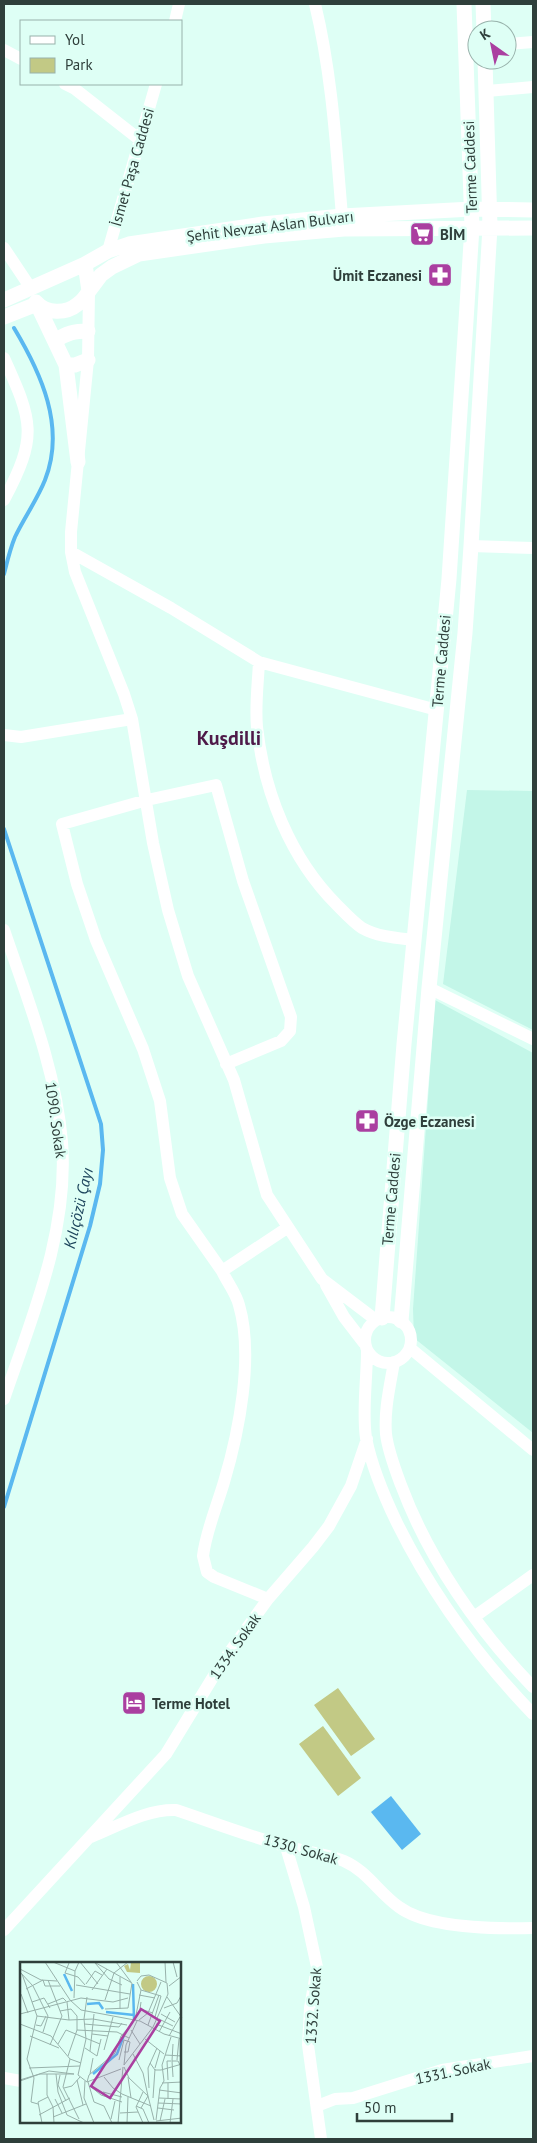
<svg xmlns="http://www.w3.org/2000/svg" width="537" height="2143" font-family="'PT Sans',sans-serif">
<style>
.built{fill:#c3f6e8}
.green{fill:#c2c985}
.water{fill:#5ab8f0}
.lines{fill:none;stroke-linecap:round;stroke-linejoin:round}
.stream{stroke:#5ab8f0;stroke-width:4}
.minor{stroke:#fff;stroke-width:12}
.major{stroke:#fff;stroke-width:15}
.labels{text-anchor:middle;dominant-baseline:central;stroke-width:5;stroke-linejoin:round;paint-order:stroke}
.street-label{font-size:15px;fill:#2f3f3b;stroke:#defff5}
.poi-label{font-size:15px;font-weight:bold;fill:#2f3f3b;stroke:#defff5;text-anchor:start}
.water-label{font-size:16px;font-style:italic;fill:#1d455c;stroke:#defff5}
.district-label{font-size:20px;font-weight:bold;fill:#4e1a49;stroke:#defff5}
.inset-river{fill:none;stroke:#5ab8f0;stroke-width:2.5}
.inset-road{fill:none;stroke:#98b2ab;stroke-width:1}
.view{fill:#aa3fa0;fill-opacity:0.15;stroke:#aa3fa0;stroke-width:2.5}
.inset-edge{fill:none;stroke:#2f3f3b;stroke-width:2.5}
</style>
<rect width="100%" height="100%" fill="#defff5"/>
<path class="built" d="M467 790 533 791V1030L443 984Z
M435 1000 533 1053V1433L414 1338 413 1309Z"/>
<path class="green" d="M338 1688 375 1739 351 1756 314 1705Z
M323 1726 361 1778 338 1796 299 1744Z"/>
<path class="water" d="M391 1796 421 1834 402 1850 371 1812Z"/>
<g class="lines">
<path class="stream" d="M4 574C7 562 10 549 15 537 24 518 37 500 45 480 66 427 41 373 14 328
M4 829 101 1124 103 1150 100 1184 90 1226 4 1507"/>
<path class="minor" d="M315 4C332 74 336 145 342 216
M175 21 179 4
M507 44 533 42
M4 50 21 59
M65 84 75 89 140 140
M487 91 533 87
M4 248 30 287
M108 251 156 84
M89 291 88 360 71 532V552L75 572 124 694 132 719 153 843 168 910 188 976 234 1080 267 1195 322 1279 376 1320
M4 358C33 422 38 436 4 500
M471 546 533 548
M71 552 171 608 259 662 437 710
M259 662C258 683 255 706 257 727 264 792 290 858 337 905 344 912 353 922 362 928 378 937 397 938 414 940
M4 735 21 737 132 719
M4 930C27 998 56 1069 62 1142 69 1231 32 1317 4 1399
M429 988 533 1039
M222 1271 182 1214 170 1178 160 1101 143 1049 96 940 77 884 62 824 147 800 216 785 243 881 291 1017 290 1031 281 1041 226 1064
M326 1285 344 1317 364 1343
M365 1340a23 23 0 1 1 46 0a23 23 0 1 1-46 0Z
M410 1348 533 1450
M367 1351C367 1379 362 1411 366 1438 372 1468 384 1496 397 1523 432 1594 478 1657 533 1714
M394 1362C390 1386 384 1410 386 1434 388 1451 395 1469 401 1485 429 1560 478 1630 533 1687
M268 1599 214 1577 207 1572 203 1556C206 1531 217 1506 224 1482 239 1432 254 1356 239 1305 236 1293 227 1282 222 1271L287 1228
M474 1617 533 1575
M91 1837C118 1826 147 1809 176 1810 212 1822 248 1836 285 1846 304 1852 326 1853 344 1861 367 1871 379 1893 399 1907 429 1929 497 1929 533 1928
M286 1847 304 1907 317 1967 310 2008 308 2045 321 2139
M4 1930 166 1754 221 1664 268 1599 313 1547 329 1526 351 1486 367 1439
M4 2078 21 2081
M317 2106 335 2099 353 2098 442 2070 533 2056"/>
<path class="major" d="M483 4 484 30
M89 291 101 275 112 267 139 254 264 236 344 229 533 228
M4 300 85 264 108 251 129 244 263 224 342 216 472 209 533 210
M36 302C46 314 66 314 78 304 82 301 86 296 89 291L85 264
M4 317 37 304 66 365 78 462
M55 341C66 333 75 331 88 331
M66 365H75L88 360
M382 1318 404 1044 449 579 466 321 472 227 464 4
M401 1321 429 988 465 633 471 546 490 227 485 60"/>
</g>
<defs>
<symbol id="supermarket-square" viewBox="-11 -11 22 22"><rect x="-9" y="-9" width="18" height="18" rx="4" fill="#aa3fa0" stroke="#defff5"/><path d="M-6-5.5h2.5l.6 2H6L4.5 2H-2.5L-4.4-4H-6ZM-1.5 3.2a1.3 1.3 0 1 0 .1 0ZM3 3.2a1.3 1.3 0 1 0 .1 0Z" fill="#fff"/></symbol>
<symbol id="pharmacy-square" viewBox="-11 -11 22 22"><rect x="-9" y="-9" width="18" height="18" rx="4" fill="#aa3fa0" stroke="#defff5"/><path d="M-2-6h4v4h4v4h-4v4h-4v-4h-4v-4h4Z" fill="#fff"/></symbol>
<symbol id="hotel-square" viewBox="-11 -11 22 22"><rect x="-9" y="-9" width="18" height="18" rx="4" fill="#aa3fa0" stroke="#defff5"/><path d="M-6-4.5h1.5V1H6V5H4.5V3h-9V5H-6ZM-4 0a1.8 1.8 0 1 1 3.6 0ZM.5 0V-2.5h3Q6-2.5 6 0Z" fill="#fff"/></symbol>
</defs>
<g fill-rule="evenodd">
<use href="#supermarket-square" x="408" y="220" width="28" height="28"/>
<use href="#pharmacy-square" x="426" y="261" width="28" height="28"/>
<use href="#pharmacy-square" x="353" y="1107" width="28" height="28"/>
<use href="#hotel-square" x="120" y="1689" width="28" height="28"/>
</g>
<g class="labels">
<g class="street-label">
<text transform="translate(132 167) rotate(-74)">İsmet Paşa Caddesi</text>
<text transform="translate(470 167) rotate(-92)">Terme Caddesi</text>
<text transform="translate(270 226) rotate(-7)">Şehit Nevzat Aslan Bulvarı</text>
<text transform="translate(441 661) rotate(-85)">Terme Caddesi</text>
<text transform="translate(56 1120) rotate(82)">1090. Sokak</text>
<text transform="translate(391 1199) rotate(-85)">Terme Caddesi</text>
<text transform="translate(235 1646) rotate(-55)">1334. Sokak</text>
<text transform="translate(301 1849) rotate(16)">1330. Sokak</text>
<text transform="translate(313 2006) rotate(-86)">1332. Sokak</text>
<text transform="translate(453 2071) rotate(-12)">1331. Sokak</text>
</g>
<g class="poi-label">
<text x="440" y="234">BİM</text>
<text x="422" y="275" text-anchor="end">Ümit Eczanesi</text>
<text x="384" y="1121">Özge Eczanesi</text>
<text x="152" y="1703">Terme Hotel</text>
</g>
<g class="water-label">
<text transform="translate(78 1208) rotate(-77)">Kılıçözü Çayı</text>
</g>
<g class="district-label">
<text x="229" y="738">Kuşdilli</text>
</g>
</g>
<g transform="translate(20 1962)">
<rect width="161" height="161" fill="#defff5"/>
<path d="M111 0H120V11L107 10 104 4 108 2 110 8ZM121 22a8 8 0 1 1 16 0a8 8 0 1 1-16 0Z" fill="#c2c985"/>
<path class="inset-river" d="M44 12 52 29M113 22 114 57M67 42 79 41 83 47M86 50 114 53M73 112 97 92 104 73"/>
<path class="inset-road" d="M25 0 50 38 61 48 120 59 144 72 162 77M33 0 55 9M60 0 78 22M74 0 112 21M96 0 111 20M145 0 146 20M153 0 157 15M49 1 45 11 58 15 65 23M75 1 89 17 102 23M0 7 21 18 37 19M0 10 13 24 28 54 23 70M2 12 17 54 7 97 14 116 11 140 18 142M100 15V47M28 18 42 54 30 83M117 20 121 28 141 34 135 55M66 22 75 9 82 13M56 23 110 32M149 24 162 14M6 27 23 18 25 24H40M72 28 87 7M1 32 8 51M119 33 135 36M147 35 162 56M54 36 55 9 59 0M85 38 94 11 108 0M12 40 24 36 30 46M47 40 49 58M121 40 120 47 133 51M28 42 43 36 46 39M144 46 157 41 161 34M85 47 108 46 112 21M40 49 51 47 57 54V68L48 94M0 52 61 36 93 40 108 36M141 52 155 60M17 54 49 58 73 57 107 63M139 57 153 64M115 58 121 28M119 58 128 51 141 20M0 62 31 74 50 97 61 101M64 62 99 65 102 61M136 62 162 72M16 63 21 64 26 54M128 63 139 33M57 68 97 70 109 76M111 68 120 82M139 70 150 50M72 72 88 74M10 74 39 86M149 74 160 55M125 77 144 92M38 82 46 68 80 82M153 82 152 99H158L160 103M65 86 77 94 81 77M84 88 93 55M70 89 74 52M113 92 123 111 128 134 121 146M145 93 162 94M50 97 43 125 59 157M99 98 104 78 110 80 108 90H104M157 98 159 77M152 99 153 115M130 101 135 108H141L162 102M104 103 106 83 117 59M104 103 133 65 148 32 147 21 129 13 121 14 117 19M104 105 109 116 128 134 134 158M9 106 60 104M135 106 140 89M27 112V133L33 145 34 161M36 112 38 130 47 153 64 161M70 112 73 96M40 113 38 123 46 139M58 113 66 77 64 57 67 35M58 113 67 120 101 107M84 115 93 126 102 132M108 115 111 136M0 118 29 109 54 112H20L0 119M57 118 63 143M148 118 147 99H151M65 119 64 136 74 161M67 120 69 113 95 91 101 74 113 61M68 120 74 140 84 144 92 161M142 121 162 120M70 124 81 133 102 140M44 126 52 124 60 115M129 126 128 106 137 86M139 128 162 131M83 130 102 135M123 130 116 145 123 161M102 132 131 144M133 136 135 107M139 136 162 137M35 137 42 151M148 137V121M138 141 162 142M116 144 123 147 129 161M138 146 154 148M100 151 118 150M19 153 50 136M33 155 66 142M91 157 95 139M136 158 140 126 144 119 142 103 151 75M136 159 162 156M140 159 145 137M22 161 18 140 28 135M98 161 103 105M107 161 108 135M150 161 153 137"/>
<path class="view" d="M121 47 140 59 90 136 71 124Z"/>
<rect width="161" height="161" class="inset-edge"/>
</g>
<rect width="537" height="2143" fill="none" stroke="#2f3f3b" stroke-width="10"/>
<rect x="20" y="20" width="162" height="65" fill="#defff5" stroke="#98b2ab"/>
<rect x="30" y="36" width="25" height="8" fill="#ffffff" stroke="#98b2ab"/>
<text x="65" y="45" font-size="15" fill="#2f3f3b">Yol</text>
<rect x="30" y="58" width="25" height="15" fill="#c2c985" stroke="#98b2ab"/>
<text x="65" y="70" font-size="15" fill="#2f3f3b">Park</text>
<g transform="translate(492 45) rotate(327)"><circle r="24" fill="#defff5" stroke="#98b2ab"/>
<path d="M0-4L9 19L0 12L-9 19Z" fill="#aa3fa0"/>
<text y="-8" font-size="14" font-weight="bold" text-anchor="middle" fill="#2f3f3b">K</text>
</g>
<path d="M357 2113v8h95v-8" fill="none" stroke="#2f3f3b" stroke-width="2.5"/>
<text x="364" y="2113" font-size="15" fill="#2f3f3b" stroke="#defff5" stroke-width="4" paint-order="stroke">50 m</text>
</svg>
